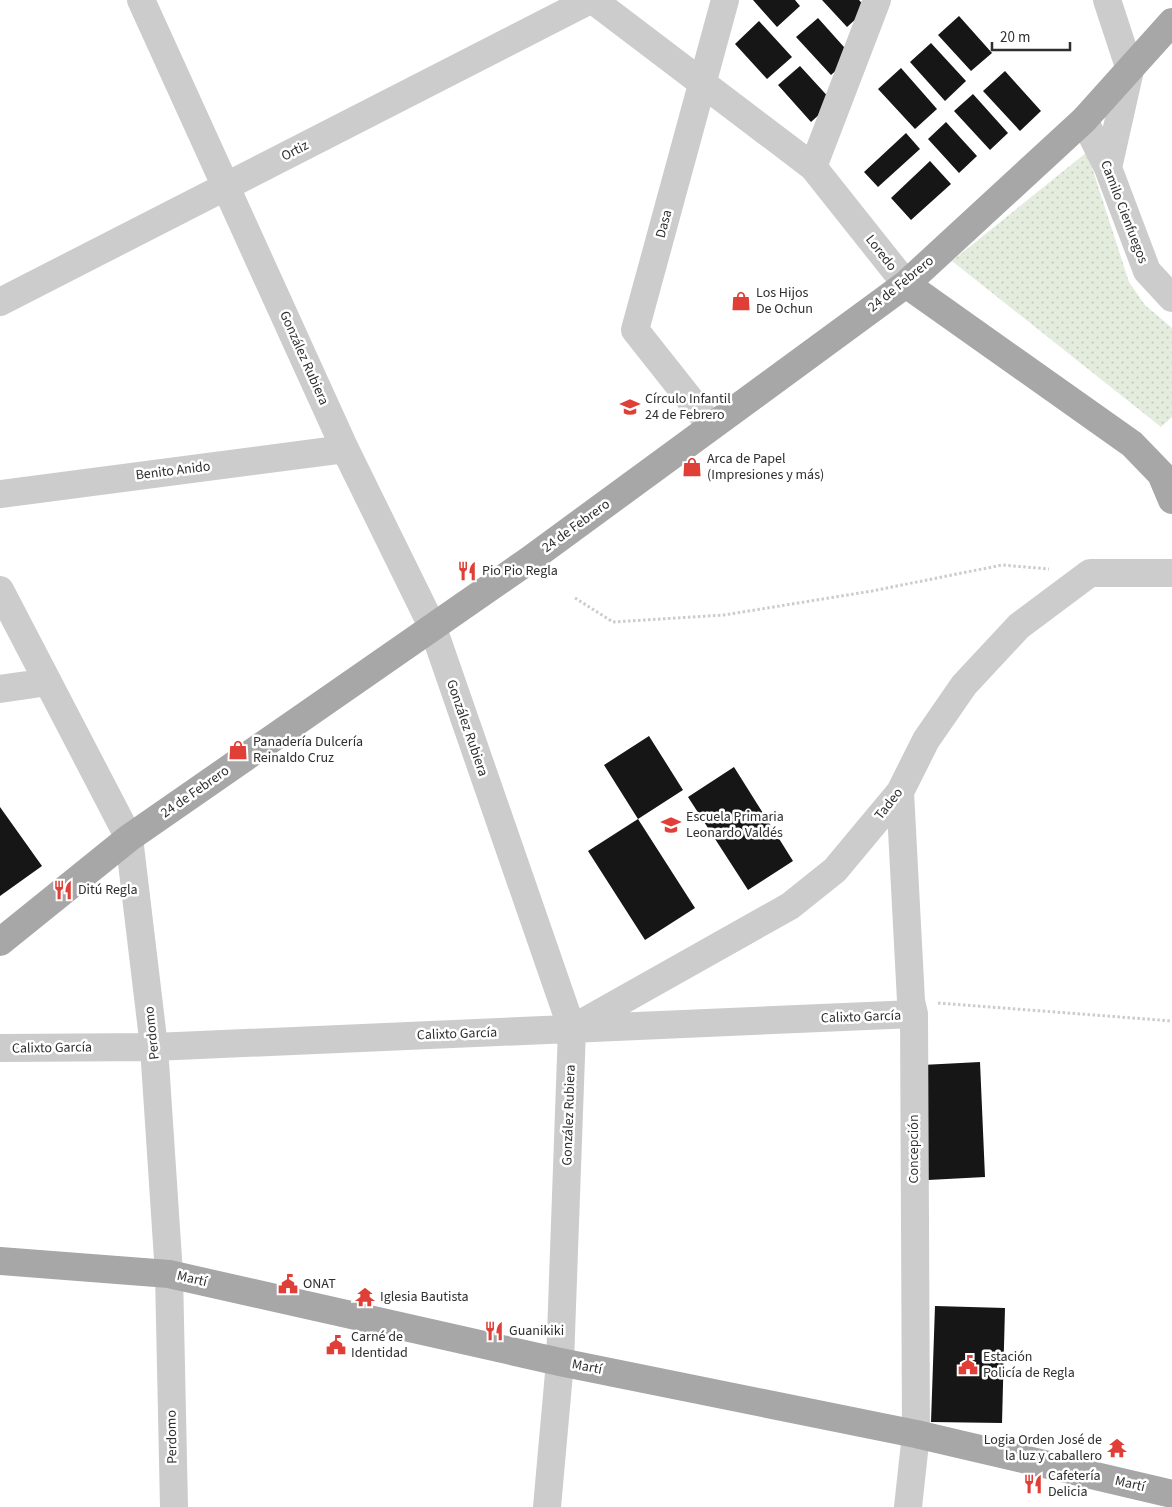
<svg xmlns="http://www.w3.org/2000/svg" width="1172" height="1507" font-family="'Source Sans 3',sans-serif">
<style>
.grass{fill:url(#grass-dots)}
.building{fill:#161616}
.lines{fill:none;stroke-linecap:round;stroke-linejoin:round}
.path{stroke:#ccc;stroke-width:3;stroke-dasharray:2.5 2.5;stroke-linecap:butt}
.minor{stroke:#ccc;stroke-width:28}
.major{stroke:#a7a7a7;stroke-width:28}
.labels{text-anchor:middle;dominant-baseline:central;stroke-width:5;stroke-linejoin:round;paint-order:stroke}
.street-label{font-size:14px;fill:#2f2f2f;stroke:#fff}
.poi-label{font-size:14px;fill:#2f2f2f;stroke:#fff;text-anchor:start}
</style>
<defs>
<pattern id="grass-dots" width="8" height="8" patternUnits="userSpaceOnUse" patternTransform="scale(1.25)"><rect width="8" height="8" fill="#e4ecde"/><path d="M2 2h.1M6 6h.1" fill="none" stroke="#c4cbbf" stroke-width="1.8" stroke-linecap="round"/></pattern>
</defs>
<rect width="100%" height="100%" fill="#fff"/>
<path class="grass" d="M1087 152 1129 282 1145 305 1172 328V417L1161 427 952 261Z"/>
<path class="building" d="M753 0H795L800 6 777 27Z
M822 0H859L867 9 847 27Z
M959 16 992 53 971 71 938 35Z
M818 18 852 56 831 75 796 37Z
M759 21 792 57 767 79 735 44Z
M931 43 966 81 945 101 910 62Z
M800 66 833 102 811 122 778 85Z
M901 68 937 109 915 129 878 89Z
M1005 71 1041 111 1020 131 983 91Z
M973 94 1008 133 990 150 954 111Z
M946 122 977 156 959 173 928 139Z
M906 133 920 149 878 187 864 172Z
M930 161 951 184 911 220 891 198Z
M649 736 683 790 638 819 604 765Z
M734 767 793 861 748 890 688 797Z
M0 807 42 866 0 896Z
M638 819 695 908 645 940 588 851Z
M980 1062 985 1177 928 1180 922 1065Z
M935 1306 1005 1308 1002 1423 931 1422Z"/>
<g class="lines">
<path class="path" d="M575 598 613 622 724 615 872 591 1002 565 1049 569
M938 1003 1172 1021"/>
<path class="minor" d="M141 0 345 449 433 628 572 1029 560 1362 547 1507
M593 0 813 167 906 284
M1107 0 1130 70 1108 168
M1084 120 1108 168 1147 271 1172 298
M813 167 877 0
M0 302 590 0
M711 426 635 330 725 0
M0 494 345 449
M0 590 129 838 154 1047 169 1274 174 1507
M0 689 48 682
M900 792 911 1001 914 1014 916 1434 908 1507
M575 1027 790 906 835 870 900 792 926 740 964 685 1019 626 1090 573H1172
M0 1048 154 1047 914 1014"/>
<path class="major" d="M906 284 1132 444 1161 474 1172 500
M0 942 129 838 528 561 906 284 1084 120 1172 22
M0 1261 169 1274 560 1362 916 1434 1172 1494"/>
</g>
<defs>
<symbol id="shop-bare" viewBox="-9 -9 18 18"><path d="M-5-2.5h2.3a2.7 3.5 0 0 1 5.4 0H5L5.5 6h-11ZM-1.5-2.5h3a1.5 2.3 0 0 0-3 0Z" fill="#e03f37" stroke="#fff" stroke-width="2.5" paint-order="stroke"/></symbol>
<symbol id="school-bare" viewBox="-9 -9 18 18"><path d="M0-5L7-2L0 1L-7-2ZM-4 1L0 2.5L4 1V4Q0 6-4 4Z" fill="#e03f37" stroke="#fff" stroke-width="2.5" paint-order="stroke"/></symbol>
<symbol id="restaurant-bare" viewBox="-9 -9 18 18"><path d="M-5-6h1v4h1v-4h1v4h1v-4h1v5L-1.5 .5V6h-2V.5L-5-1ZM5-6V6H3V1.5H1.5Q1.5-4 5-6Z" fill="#e03f37" stroke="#fff" stroke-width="2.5" paint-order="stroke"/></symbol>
<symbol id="civic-bare" viewBox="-9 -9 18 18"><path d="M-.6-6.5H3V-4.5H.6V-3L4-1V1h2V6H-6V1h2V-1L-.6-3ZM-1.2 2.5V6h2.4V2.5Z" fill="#e03f37" stroke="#fff" stroke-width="2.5" paint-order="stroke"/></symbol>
<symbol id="temple-bare" viewBox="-9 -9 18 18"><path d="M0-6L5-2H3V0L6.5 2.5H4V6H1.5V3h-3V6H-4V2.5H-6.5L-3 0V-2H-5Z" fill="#e03f37" stroke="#fff" stroke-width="2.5" paint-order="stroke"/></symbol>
</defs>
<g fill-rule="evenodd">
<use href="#shop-bare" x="727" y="287" width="28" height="28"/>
<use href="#school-bare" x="616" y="393" width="28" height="28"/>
<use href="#shop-bare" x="678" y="453" width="28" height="28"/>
<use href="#restaurant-bare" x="453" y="557" width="28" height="28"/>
<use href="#shop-bare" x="224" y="736" width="28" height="28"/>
<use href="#school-bare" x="657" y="811" width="28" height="28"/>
<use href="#restaurant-bare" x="49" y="876" width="28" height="28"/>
<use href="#civic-bare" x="274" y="1270" width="28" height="28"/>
<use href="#temple-bare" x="351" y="1283" width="28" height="28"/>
<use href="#restaurant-bare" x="480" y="1317" width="28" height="28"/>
<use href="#civic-bare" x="322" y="1331" width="28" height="28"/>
<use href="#civic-bare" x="954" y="1351" width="28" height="28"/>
<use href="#temple-bare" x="1103" y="1434" width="28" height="28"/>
<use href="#restaurant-bare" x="1019" y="1470" width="28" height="28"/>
</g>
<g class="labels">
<g class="street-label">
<text transform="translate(295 151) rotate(-27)">Ortiz</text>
<text transform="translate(1124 212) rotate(69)">Camilo Cienfuegos</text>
<text transform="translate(664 224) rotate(-75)">Dasa</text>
<text transform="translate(881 253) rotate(52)">Loredo</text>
<text transform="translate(901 284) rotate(-39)">24 de Febrero</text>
<text transform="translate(304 358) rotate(66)">González Rubiera</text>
<text transform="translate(173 471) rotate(-7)">Benito Anido</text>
<text transform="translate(576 526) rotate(-36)">24 de Febrero</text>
<text transform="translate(467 728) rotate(71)">González Rubiera</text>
<text transform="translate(195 792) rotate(-35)">24 de Febrero</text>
<text transform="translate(889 804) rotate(-52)">Tadeo</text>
<text transform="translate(861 1017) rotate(-2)">Calixto García</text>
<text transform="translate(152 1033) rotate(-96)">Perdomo</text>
<text transform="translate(457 1034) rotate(-2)">Calixto García</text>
<text transform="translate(52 1048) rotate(-1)">Calixto García</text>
<text transform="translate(569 1115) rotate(-88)">González Rubiera</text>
<text transform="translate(914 1149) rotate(-90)">Concepción</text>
<text transform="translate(192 1279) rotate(13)">Martí</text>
<text transform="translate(587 1367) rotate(11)">Martí</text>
<text transform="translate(172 1437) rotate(-91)">Perdomo</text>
<text transform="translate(1130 1484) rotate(13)">Martí</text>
</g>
<g class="poi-label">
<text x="756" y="293">Los Hijos<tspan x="756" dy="16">De Ochun</tspan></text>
<text x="645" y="399">Círculo Infantil<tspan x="645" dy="16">24 de Febrero</tspan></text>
<text x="707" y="459">Arca de Papel<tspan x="707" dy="16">(Impresiones y más)</tspan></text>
<text x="482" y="571">Pio Pio Regla</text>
<text x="253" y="742">Panadería Dulcería<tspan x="253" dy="16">Reinaldo Cruz</tspan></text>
<text x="686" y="817">Escuela Primaria<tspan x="686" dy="16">Leonardo Valdés</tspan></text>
<text x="78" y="890">Ditú Regla</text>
<text x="303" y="1284">ONAT</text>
<text x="380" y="1297">Iglesia Bautista</text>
<text x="509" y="1331">Guanikiki</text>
<text x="351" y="1337">Carné de<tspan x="351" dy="16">Identidad</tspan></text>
<text x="983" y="1357">Estación<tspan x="983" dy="16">Policía de Regla</tspan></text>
<text x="1102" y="1440" text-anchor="end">Logia Orden José de<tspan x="1102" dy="16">la luz y caballero</tspan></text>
<text x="1048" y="1476">Cafetería<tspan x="1048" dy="16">Delicia</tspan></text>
</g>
</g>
<path d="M992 42v8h78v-8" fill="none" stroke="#2f2f2f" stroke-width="2.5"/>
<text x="1000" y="42" font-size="15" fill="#2f2f2f" stroke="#ffffff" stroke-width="4" paint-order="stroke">20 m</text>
</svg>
